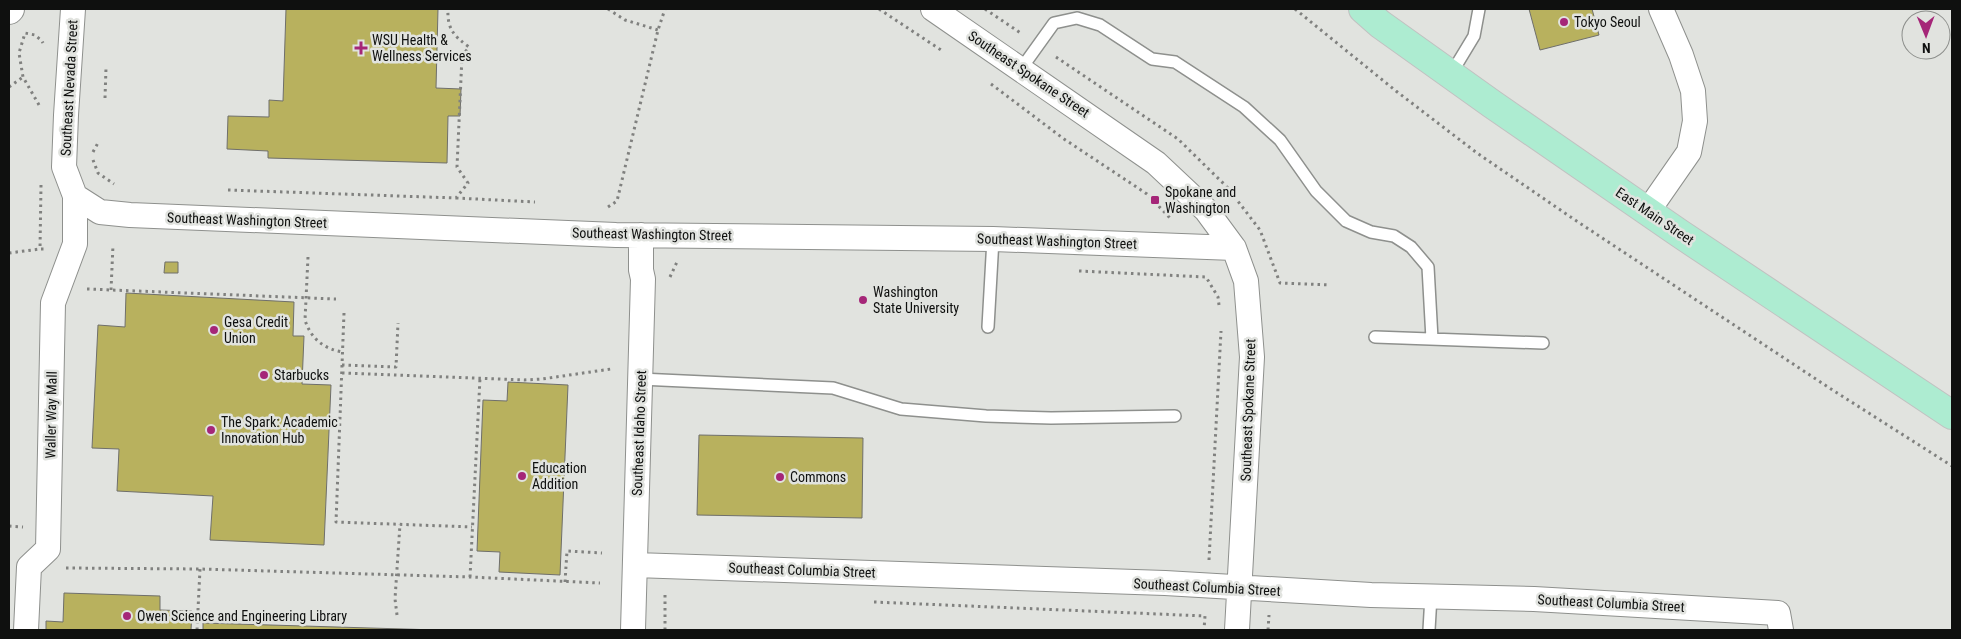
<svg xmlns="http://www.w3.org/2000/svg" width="1961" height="639" font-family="'Roboto Condensed',sans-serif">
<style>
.building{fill:#b8b15e;stroke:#6f6f6b}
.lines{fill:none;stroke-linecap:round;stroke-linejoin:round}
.lane-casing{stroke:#8e908d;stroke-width:14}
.street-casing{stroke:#8e908d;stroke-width:26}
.secondary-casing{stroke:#8e908d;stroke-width:30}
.primary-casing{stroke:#c1c1c1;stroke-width:30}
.path{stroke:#80817f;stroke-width:3;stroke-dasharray:2.5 4;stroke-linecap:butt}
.lane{stroke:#fff;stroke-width:11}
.street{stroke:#fff;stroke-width:24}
.secondary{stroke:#fff;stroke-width:28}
.primary{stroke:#adecd1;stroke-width:28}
.poi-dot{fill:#a52678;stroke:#e1e3df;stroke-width:2}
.labels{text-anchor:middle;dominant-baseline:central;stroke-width:5;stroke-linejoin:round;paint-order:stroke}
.poi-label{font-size:14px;fill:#0f100f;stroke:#e1e3df;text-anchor:start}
.street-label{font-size:14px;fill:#0f100f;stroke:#e1e3df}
</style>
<rect width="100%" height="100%" fill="#e1e3df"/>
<path class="building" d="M286 9H438L436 88 461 89 460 116H448L447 163 268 158V151L227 149 228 116 269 117V100L283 101Z
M1529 9H1592L1599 35 1540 50Z
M165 262H178V273H164Z
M126 293 294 302 293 336H304L302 384 331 385 324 545 210 540 213 496 117 491 119 449 92 448 98 325 125 327Z
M508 382 568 385 560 575 499 572 500 552 477 551 483 400 507 401Z
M699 435 863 438 862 518 697 515Z
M64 593 160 596V610L192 611 191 630H46V621L63 622Z
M203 623 437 630H203Z"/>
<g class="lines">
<defs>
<path id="lane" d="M1021 69 1054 23 1077 18 1100 25 1152 59 1175 62 1244 107 1280 140 1316 191 1346 221 1371 232 1394 236 1411 247 1428 267 1432 339
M1451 74 1474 36 1479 9
M988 327 993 239
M1375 337 1543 343
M640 379 833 388 901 409 986 416 1051 418 1175 416
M1429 630 1431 596"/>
<path id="street" d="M933 9 1156 163 1206 210 1234 248 1246 281 1252 357 1237 630
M75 196 100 212 130 215 616 235 993 239 1234 248
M1648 211 1689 152 1695 121 1693 91 1681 55 1661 9
M635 565 1165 583 1371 595 1534 599 1778 613 1781 630
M26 630 29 567 48 549 53 303 75 244V196L64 167 66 115 73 9
M633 630 643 279 641 270V235"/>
<path id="secondary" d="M9 10 10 9"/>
<path id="primary" d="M1363 9 1380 24 1492 104 1679 233 1952 415"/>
</defs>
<use href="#lane" class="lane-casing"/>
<use href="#street" class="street-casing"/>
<use href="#secondary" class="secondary-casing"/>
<use href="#primary" class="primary-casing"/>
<path class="path" d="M608 9 625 20 658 30
M879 9 944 52
M985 9 1022 34
M1295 9 1396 91 1477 153 1575 220 1831 389 1952 466
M1056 57 1178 139 1227 187 1260 230 1280 283 1330 285
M991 84 1064 139 1147 194 1171 219
M9 87 23 77
M105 98 106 68
M39 105 23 77 19 53 25 33 35 35 42 41 43 43
M93 152 99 141
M93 160 98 173 114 184
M41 185 40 249H44
M228 190 456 198 468 183 457 167 462 56 469 47C454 36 447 29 448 9
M456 198 535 202
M608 207 617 201 658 30 665 9
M9 253 40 249
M308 257 305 320C311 339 324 349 343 352
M1079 271 1206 277 1218 297 1219 305
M670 277 677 262
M87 289 336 299
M111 290 113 245
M344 313 336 522 472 527
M342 365 396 367 398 323
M342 373 524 380 542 379 611 369
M9 526 23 527
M1209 560 1221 331
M66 568 200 569 470 577 600 583
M470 577 480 378
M565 582 567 551 602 553
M874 602 1205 616 1204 630
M397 615 395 599 400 524
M197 630 200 569
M665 630V592
M1268 630 1269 615"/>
<use href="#lane" class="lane"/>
<use href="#street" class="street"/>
<use href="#secondary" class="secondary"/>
<use href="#primary" class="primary"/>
</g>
<g class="poi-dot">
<circle cx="1564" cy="22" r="5"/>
<path d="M358.5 40.5h5v5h5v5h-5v5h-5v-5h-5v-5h5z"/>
<rect x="1150" y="195" width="10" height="10" rx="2.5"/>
<circle cx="863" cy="300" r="5"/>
<circle cx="214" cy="330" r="5"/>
<circle cx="264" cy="375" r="5"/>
<circle cx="211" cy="430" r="5"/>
<circle cx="522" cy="476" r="5"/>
<circle cx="780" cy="477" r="5"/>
<circle cx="127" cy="616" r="5"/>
</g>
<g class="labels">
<g class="poi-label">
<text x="1574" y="22">Tokyo Seoul</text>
<text x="372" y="40">WSU Health &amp;<tspan x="372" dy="16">Wellness Services</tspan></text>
<text x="1165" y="192">Spokane and<tspan x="1165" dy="16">Washington</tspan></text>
<text x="873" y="292">Washington<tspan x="873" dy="16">State University</tspan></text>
<text x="224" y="322">Gesa Credit<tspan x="224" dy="16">Union</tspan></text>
<text x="274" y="375">Starbucks</text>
<text x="221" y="422">The Spark: Academic<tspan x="221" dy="16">Innovation Hub</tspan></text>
<text x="532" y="468">Education<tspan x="532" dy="16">Addition</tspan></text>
<text x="790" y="477">Commons</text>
<text x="137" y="616">Owen Science and Engineering Library</text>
</g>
<g class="street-label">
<text transform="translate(1029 74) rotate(34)">Southeast Spokane Street</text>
<text transform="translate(69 88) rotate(-87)">Southeast Nevada Street</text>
<text transform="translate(1655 216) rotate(34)">East Main Street</text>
<text transform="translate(247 220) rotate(2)">Southeast Washington Street</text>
<text transform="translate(652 234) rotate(1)">Southeast Washington Street</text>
<text transform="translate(1057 241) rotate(2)">Southeast Washington Street</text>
<text transform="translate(1248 410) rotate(-88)">Southeast Spokane Street</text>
<text transform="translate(51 415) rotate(-89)">Waller Way Mall</text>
<text transform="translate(639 433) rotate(-88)">Southeast Idaho Street</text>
<text transform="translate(802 570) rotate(2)">Southeast Columbia Street</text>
<text transform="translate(1207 587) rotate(3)">Southeast Columbia Street</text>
<text transform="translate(1611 603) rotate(3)">Southeast Columbia Street</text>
</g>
</g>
<rect width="1961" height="639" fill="none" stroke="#0f100f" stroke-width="20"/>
<g transform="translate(1926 35) rotate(179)"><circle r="24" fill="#e1e3df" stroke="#8d8f8c"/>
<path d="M0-4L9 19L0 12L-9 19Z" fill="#a52678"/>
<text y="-8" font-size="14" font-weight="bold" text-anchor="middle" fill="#0f100f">N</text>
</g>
</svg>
